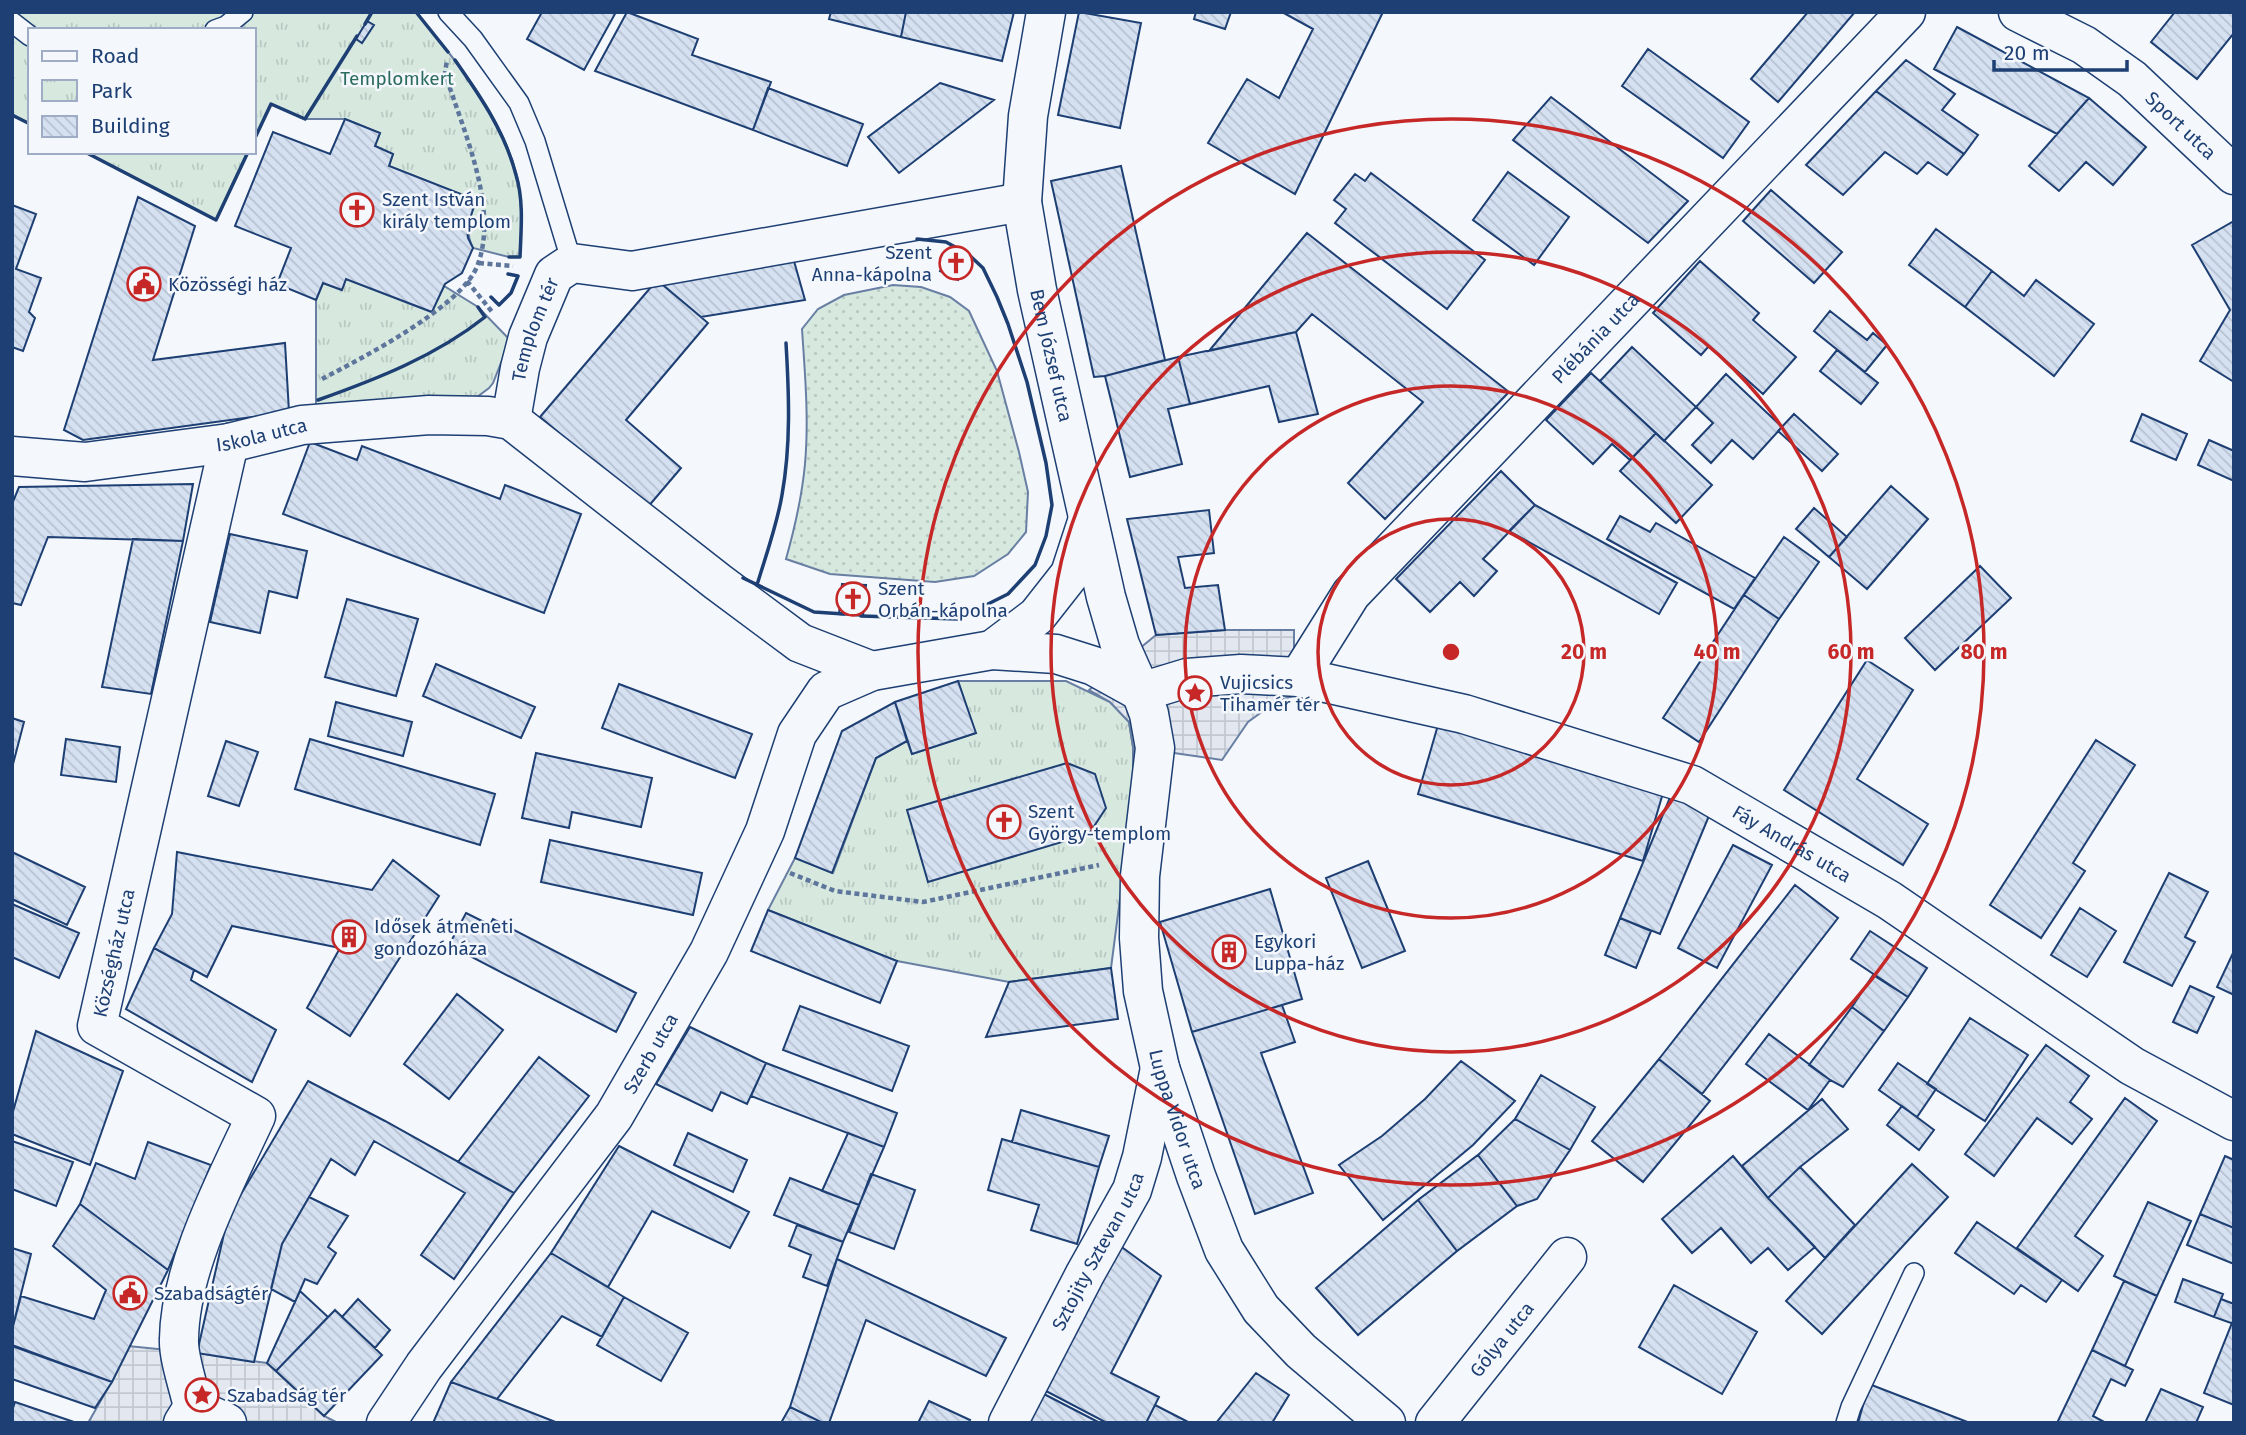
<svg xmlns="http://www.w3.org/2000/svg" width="2246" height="1435" font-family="'Fira Sans',sans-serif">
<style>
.grass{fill:url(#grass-dots);stroke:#687fa3;stroke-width:2}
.park{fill:url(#park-tufts);stroke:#687fa3;stroke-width:2}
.plaza{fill:url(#plaza-grid);stroke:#687fa3;stroke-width:2}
.building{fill:url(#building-back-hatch);stroke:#1d3f73;stroke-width:2}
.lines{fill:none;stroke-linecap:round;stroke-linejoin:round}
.lane-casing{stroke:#1d3f73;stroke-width:22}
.street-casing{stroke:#1d3f73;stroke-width:41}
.secondary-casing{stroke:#1d3f73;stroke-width:41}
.path{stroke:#5e769c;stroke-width:4.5;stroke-dasharray:5 3.5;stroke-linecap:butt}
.lane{stroke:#f4f7fb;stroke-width:19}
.street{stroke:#f4f7fb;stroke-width:38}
.secondary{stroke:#f4f7fb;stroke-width:38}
.wall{stroke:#1d3f73;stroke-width:3.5}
.ring{fill:none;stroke:#c62828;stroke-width:3.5}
.labels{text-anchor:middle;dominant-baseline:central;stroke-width:5;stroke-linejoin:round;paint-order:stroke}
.park-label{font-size:19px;fill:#2c6c60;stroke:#f4f7fb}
.street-label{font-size:19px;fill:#1d3f73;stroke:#f4f7fb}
.poi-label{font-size:19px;fill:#1d3f73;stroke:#f4f7fb;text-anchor:start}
.centre{fill:#c62828;stroke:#f4f7fb;stroke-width:3.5}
.ring-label{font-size:21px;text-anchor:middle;font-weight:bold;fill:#c62828;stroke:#f4f7fb;stroke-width:5;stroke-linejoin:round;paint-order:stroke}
</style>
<defs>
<pattern id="grass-dots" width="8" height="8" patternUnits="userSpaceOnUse" patternTransform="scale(1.75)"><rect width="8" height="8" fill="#d7e8df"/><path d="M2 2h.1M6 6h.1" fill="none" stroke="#b8c8c3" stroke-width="1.8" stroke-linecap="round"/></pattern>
<pattern id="park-tufts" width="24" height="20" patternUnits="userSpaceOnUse" patternTransform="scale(1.75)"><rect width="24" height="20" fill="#d7e8df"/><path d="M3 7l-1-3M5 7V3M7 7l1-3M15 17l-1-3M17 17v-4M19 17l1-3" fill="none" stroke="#b8c8c3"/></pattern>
<pattern id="plaza-grid" width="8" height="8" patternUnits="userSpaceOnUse" patternTransform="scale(1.75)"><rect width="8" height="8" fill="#e3e8f0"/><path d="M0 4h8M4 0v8" fill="none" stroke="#c2c8d1"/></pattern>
<pattern id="building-back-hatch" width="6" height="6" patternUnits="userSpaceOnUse" patternTransform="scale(1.75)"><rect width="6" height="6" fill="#d5e0f0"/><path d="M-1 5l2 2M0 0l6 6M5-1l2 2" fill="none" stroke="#b6c1d1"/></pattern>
</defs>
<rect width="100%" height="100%" fill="#f4f7fb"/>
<path class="grass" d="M893 285 921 287 950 297 969 311 997 371 1019 452 1028 492 1026 532 1008 554 974 576 935 582 830 574 786 559C795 527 802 496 805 464 809 419 805 374 802 329L818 309 844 295Z"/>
<path class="park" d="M12 12H416C456 61 501 113 517 176 523 202 521 230 520 257H509L473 248C464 230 470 217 476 200L389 166 393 154 375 146 380 133 345 119H305L271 104 254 140V30H30V124L12 114Z
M85 152H248L216 220Z
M346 279 431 312 444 286 478 307 510 340 493 383 489 388 477 397 316 406V300L323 283 341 290Z
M958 681H1066L1110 702 1129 722 1133 747V799L1111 968 1009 982 897 961 768 910 795 858 833 873 876 758 907 741 912 754 975 733Z"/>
<path class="plaza" d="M1225 630H1294V696L1277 701 1248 722 1222 760 1133 747 1129 722 1110 702 1089 690 1156 635Z
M128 1346 197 1353 267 1363 324 1416 338 1423H88L112 1381Z"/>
<path class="building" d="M542 12H616L584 70 527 39Z
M627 12 698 39 692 55 771 82 753 130 595 71Z
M831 12H906L901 37 829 19Z
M906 12H1014L1002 61 901 37Z
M1079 12 1141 23 1120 128 1058 115Z
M1196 12H1231L1225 29 1194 19Z
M1282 12H1383L1295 194 1208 143 1247 79 1279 98 1313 29Z
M1808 12H1855L1778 102 1751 79Z
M2175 12H2234V33L2197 79 2151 42Z
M367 21 374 25 362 43 356 39Z
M1957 27 2089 98 2057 134 1934 69Z
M1648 49 1749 122 1723 158 1622 86Z
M1906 60 1955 94 1942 110 1978 135 1964 154 1876 91Z
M940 83 994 100 899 173 868 137Z
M768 88 863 124 847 166 753 130Z
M1876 91 1964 154 1947 175 1928 162 1917 174 1885 152 1843 195 1806 165Z
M1551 97 1688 201 1648 243 1513 140Z
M2089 98 2146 147 2113 185 2086 162 2059 191 2029 166Z
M345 119 380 133 375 146 393 154 389 166 476 200 467 228 468 238 473 248 462 273 445 284 432 312 346 279 342 290 323 283 316 300 277 284 291 248 235 226 273 132 330 154Z
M1121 166 1165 360 1105 376 1094 377 1051 181Z
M1508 172 1569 217 1534 265 1473 220Z
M1371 173 1485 260 1447 309 1335 223 1346 209 1334 200 1355 174 1365 181Z
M1771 190 1842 252 1814 283 1743 221Z
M138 197 195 226 153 360 285 343 289 412 83 440 64 430Z
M12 205 36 214 16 269 41 278 29 312 35 318 23 351 12 347Z
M2234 221V382L2200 361 2230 310 2192 245Z
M1936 229 1992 271 1965 307 1909 265Z
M1307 233 1509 392 1385 519 1348 483 1423 402 1312 314 1296 332 1209 351Z
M954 246 971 256 958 280 940 271Z
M792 254 805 300 701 317 657 280Z
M1700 261 1759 313 1753 320 1796 357 1763 394 1709 346 1701 355 1653 313Z
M1992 271 2024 296 2036 280 2094 324 2054 376 1965 307Z
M657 280 708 323 626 420 681 468 647 508 540 417Z
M1830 311 1867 340 1873 333 1887 345 1865 372 1814 331Z
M1296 332 1318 414 1279 422 1269 386 1190 404 1178 357Z
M1632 347 1696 407 1664 441 1600 381Z
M1837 350 1878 383 1861 404 1820 371Z
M1178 357 1190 404 1168 409 1182 464 1130 477 1105 376Z
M1591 373 1656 433 1630 460 1612 444 1593 464 1546 420Z
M1726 374 1782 427 1753 459 1732 440 1711 463 1692 445 1713 423 1696 407Z
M1794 414 1838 454 1822 471 1778 431Z
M2142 414 2187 434 2176 460 2131 441Z
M1656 433 1712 485 1676 523 1620 471Z
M2209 440 2234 451V481L2198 465Z
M310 442 357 460 362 446 500 499 505 485 581 514 544 613 283 514Z
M1501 471 1535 505 1483 559 1497 571 1474 596 1460 582 1430 612 1396 579Z
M193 484 183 541 48 537 21 605 12 603V504L19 487Z
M1891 486 1928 519 1867 589 1829 557Z
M1535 505 1677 583 1659 614 1509 531Z
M1814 508 1847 537 1829 557 1796 529Z
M1209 510 1214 553 1178 557 1185 588 1218 585 1225 630 1156 635 1127 519Z
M1620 516 1650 532 1656 523 1755 578 1734 609 1607 539Z
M230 534 307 551 297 598 269 591 260 633 210 622Z
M1784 537 1819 562 1779 619 1744 595Z
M133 539 183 541 151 694 102 687Z
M1980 566 2011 598 1935 670 1905 638Z
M842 584 866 585 863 616 839 614Z
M1744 595 1779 619 1699 742 1663 718Z
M347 599 418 619 396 696 325 677Z
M1867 660 1913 690 1857 779 1928 824 1903 865 1784 790Z
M436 664 535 707 521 738 423 696Z
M958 681 976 733 912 754 895 702Z
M619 684 752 734 735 778 602 728Z
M336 702 412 722 403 756 328 736Z
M895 702 907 741 876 758 832 873 795 858 842 731Z
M12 718 24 722 12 768Z
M1438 725 1663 793 1643 861 1418 794Z
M66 739 120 747 116 782 61 775Z
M310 739 495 794 480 845 295 789Z
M2096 740 2135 765 2073 863 2085 871 2041 938 1990 905Z
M226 741 258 752 239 806 208 796Z
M536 753 652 778 641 827 572 812 569 828 522 818Z
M1067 763 1095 774 1106 808 1089 834 928 882 907 810Z
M1671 795 1711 811 1660 934 1620 918Z
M550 840 702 873 693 915 541 882Z
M1733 845 1772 865 1717 968 1678 948Z
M12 852 85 887 67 925 12 899Z
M177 852 372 890 393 860 439 896 350 1036 307 1008 340 948 232 926 207 977 154 948 172 914Z
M1368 861 1405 951 1362 968 1326 878Z
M2169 873 2208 892 2185 937 2195 942 2172 986 2124 962Z
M1795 885 1838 918 1702 1094 1659 1059Z
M1270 889 1302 999 1192 1032 1160 922Z
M12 904 79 933 59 978 12 957Z
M2080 908 2116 931 2087 977 2051 955Z
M768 910 897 961 880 1003 751 951Z
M466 913 490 925 493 919 636 993 616 1032 449 945Z
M1620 918 1651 931 1636 968 1605 955Z
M1870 931 1927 968 1908 997 1851 959Z
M154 948 194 970 191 980 276 1030 252 1082 126 1009Z
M2234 951V995L2217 987Z
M1111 968 1118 1019 986 1037 1009 982Z
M1873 975 1908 997 1884 1031 1852 1007Z
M2190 986 2214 997 2197 1033 2173 1022Z
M457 994 503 1030 449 1099 404 1064Z
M1282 1005 1295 1042 1261 1053 1313 1193 1255 1214 1192 1032Z
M800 1006 909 1046 892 1091 783 1050Z
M1852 1007 1884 1031 1843 1087 1830 1080 1809 1065Z
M1970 1018 2028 1055 1985 1121 1927 1084Z
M690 1027 766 1063 747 1104 721 1092 712 1111 656 1084Z
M36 1031 123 1071 90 1165 12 1134V1115Z
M1769 1034 1830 1080 1808 1110 1746 1064Z
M2046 1045 2089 1076 2070 1102 2092 1119 2072 1144 2037 1118 1994 1176 1965 1154Z
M539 1057 589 1096 514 1193 458 1162Z
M1659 1059 1710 1101 1643 1182 1592 1141Z
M1461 1061 1515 1101 1473 1145 1383 1220 1339 1165 1382 1136 1425 1099Z
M766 1063 897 1113 884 1147 751 1096Z
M1898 1063 1936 1089 1917 1117 1879 1090Z
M1541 1075 1595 1107 1570 1150 1515 1119Z
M308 1081 385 1121 514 1193 454 1279 421 1255 465 1193 374 1141 355 1175 331 1159 282 1244 254 1362 197 1353 228 1216Z
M2125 1098 2157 1121 2075 1236 2103 1256 2078 1291 2017 1248Z
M1822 1099 1848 1129 1800 1167 1768 1198 1742 1166Z
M1902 1106 1934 1130 1919 1150 1887 1125Z
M1021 1110 1109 1136 1099 1167 1012 1142Z
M1515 1119 1570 1150 1537 1199 1517 1206 1478 1155Z
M688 1133 747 1160 733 1192 674 1165Z
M848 1133 884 1147 859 1205 822 1191Z
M1002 1139 1099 1167 1077 1244 1031 1230 1039 1205 988 1190Z
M12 1141 73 1162 56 1206 12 1189Z
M148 1142 211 1165 168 1270 80 1204 96 1163 135 1179Z
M619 1146 749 1212 730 1248 652 1211 608 1287 551 1253Z
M1478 1155 1517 1206 1457 1251 1418 1200Z
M1733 1156 1768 1198 1815 1247 1788 1270 1768 1248 1751 1263 1721 1228 1692 1253 1662 1219Z
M2225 1156 2234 1160V1228L2200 1214Z
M1912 1164 1948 1197 1822 1334 1786 1301Z
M1800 1167 1855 1225 1825 1258 1768 1198Z
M871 1174 915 1190 894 1249 849 1232Z
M790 1178 859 1205 843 1242 774 1215Z
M309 1197 348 1216 328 1247 336 1253 317 1284 305 1279 295 1302 271 1289 282 1244Z
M1418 1200 1457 1251 1358 1335 1316 1288Z
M2148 1202 2191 1221 2157 1296 2114 1276Z
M80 1204 168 1270 112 1382 12 1345V1330L21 1296 94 1319 106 1290 53 1246Z
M2200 1214 2234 1228V1264L2187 1245Z
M1977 1222 2062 1280 2046 1302 2021 1285 2014 1294 1955 1253Z
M797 1225 843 1242 827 1286 803 1277 811 1255 789 1246Z
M1119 1245 1161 1276 1111 1373 1159 1397 1146 1423H1107L1044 1390Z
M12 1248 31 1254 12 1330Z
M551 1253 624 1297 602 1337 562 1316 497 1399 451 1382Z
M837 1259 1006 1338 986 1376 866 1320 829 1423H823L790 1407Z
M2183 1279 2223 1294 2214 1317 2175 1302Z
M2124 1281 2157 1296 2125 1366 2092 1350Z
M1674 1285 1757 1332 1722 1394 1639 1347Z
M300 1291 328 1317 276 1371 267 1363Z
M624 1297 688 1333 661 1381 597 1345Z
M358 1299 390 1330 375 1348 342 1317Z
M2221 1299 2234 1304V1324L2214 1317Z
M335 1310 382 1355 324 1416 276 1371Z
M2232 1323 2234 1324V1405L2204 1393Z
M12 1346 112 1382 95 1408 12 1379Z
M2092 1350 2133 1370 2125 1386 2111 1379 2093 1416 2106 1423H2057Z
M1256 1373 1289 1395 1272 1423H1216Z
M451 1382 497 1399 558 1423H433Z
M1869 1384 1970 1423H1858Z
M2161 1389 2203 1407 2196 1423H2145Z
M1042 1393 1100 1423H1027Z
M929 1401 970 1420 968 1423H918Z
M15 1402 77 1423H12V1411Z
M1155 1405 1190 1423H1146Z
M790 1407 823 1423H781Z"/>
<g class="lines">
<defs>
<path id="lane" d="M448 12 473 39 519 103 535 141 572 263
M12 22 30 36
M215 30 226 26 243 12
M1846 1423 1851 1407 1914 1273"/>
<g id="street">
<path id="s1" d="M2018 12 2084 45 2132 79 2234 175"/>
<path id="s2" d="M511 420 520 368 528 337 554 275 572 263 632 271 1022 202"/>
<path id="s3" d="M12 456 85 462 229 443 302 425 429 415 488 416 511 420 718 582 800 643 872 671"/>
<path id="s4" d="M1299 677 1351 594 1906 12"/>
<path id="s5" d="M193 1407C189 1388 178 1357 179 1339 180 1266 226 1181 256 1116L97 1026 229 443"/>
<path d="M183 1423 193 1407 227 1423"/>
<path id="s6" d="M1008 1423 1085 1274 1132 1190 1142 1157 1160 1068"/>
<path id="s7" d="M1435 1423 1567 1257"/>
</g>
<g id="secondary">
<path id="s8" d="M1046 12 1028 116 1022 202 1037 290 1106 597 1120 645 1141 692 1149 714 1155 748 1140 876 1139 938 1143 991 1160 1068 1196 1176 1224 1250 1261 1309 1301 1351 1386 1423"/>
<path d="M992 650 1037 616 1070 574 1088 519"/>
<path id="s9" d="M1141 692 1187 678 1241 674 1299 677 1464 714 1692 785 1889 900 2132 1066 2234 1121"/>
<path id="s10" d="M386 1423 424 1366 614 1116 709 952 765 831 797 734 826 691 872 671 992 650 1056 654 1094 666 1141 692"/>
</g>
</defs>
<use href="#lane" class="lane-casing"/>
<use href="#street" class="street-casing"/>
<use href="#secondary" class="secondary-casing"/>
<path class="path" d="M479 263 513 266
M467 281 493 313
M322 379C362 358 464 306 478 264 499 206 462 128 445 73L447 60
M790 873 835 891 923 902 1099 865"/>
<use href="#lane" class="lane"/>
<use href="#street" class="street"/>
<use href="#secondary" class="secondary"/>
<path class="wall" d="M416 12 448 52
M365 24 372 12
M455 60C480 96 505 132 516 175 524 201 521 230 520 257H509
M12 115 30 124
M254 140 271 104 305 119 357 36
M85 152 216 220 248 152
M917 239 946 242 957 248
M491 297 499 305 511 293 518 276 508 274
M318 400C377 379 436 356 485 317L478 307
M743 578 814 612 844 614
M757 585C766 555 777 525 782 495 791 445 789 394 786 343
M861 616 958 619 1008 594 1035 565 1046 536 1052 505 1046 463 1027 382 1008 324 997 297 983 268 967 253"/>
</g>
<g class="ring">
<circle cx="1451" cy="652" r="133"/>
<circle cx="1451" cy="652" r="266"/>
<circle cx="1451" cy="652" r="400"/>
<circle cx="1451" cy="652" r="533"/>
</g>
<defs>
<symbol id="church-ring" viewBox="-11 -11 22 22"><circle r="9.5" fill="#f4f7fb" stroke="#c62828" stroke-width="1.5"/><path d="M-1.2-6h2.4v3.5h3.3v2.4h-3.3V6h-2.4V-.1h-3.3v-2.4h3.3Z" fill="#c62828"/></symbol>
<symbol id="civic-ring" viewBox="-11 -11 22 22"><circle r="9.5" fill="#f4f7fb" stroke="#c62828" stroke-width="1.5"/><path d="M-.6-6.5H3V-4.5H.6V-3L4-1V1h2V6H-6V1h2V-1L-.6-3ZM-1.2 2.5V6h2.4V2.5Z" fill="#c62828"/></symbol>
<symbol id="sight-ring" viewBox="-11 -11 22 22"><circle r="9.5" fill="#f4f7fb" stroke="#c62828" stroke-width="1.5"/><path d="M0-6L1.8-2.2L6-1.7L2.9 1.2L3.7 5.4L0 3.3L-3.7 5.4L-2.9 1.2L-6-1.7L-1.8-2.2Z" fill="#c62828"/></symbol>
<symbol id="building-ring" viewBox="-11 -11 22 22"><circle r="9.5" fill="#f4f7fb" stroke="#c62828" stroke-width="1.5"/><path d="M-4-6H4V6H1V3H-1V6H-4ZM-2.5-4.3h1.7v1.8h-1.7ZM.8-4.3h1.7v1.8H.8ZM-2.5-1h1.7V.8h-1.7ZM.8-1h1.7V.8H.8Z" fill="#c62828"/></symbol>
</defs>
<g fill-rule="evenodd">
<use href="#church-ring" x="338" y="191" width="38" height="38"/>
<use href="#church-ring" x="937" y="244" width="38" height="38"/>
<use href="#civic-ring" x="125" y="265" width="38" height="38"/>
<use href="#church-ring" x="834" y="580" width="38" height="38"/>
<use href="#sight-ring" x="1176" y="674" width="38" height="38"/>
<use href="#church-ring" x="985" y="803" width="38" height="38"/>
<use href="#building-ring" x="330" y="918" width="38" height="38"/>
<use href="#building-ring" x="1210" y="933" width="38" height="38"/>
<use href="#civic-ring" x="111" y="1274" width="38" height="38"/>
<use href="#sight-ring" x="183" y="1376" width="38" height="38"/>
</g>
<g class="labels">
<g class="park-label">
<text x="397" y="78">Templomkert</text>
</g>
<g class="street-label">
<text stroke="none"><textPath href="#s1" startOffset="200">Sport utca</textPath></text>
<text stroke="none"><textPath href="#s2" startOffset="94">Templom tér</textPath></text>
<text stroke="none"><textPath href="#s4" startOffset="452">Plébánia utca</textPath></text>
<text stroke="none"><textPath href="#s8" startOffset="348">Bem József utca</textPath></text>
<text stroke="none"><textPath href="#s3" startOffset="252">Iskola utca</textPath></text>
<text stroke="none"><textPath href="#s9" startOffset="684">Fáy András utca</textPath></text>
<text stroke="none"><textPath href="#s5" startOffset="565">Községház utca</textPath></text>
<text stroke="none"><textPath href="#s10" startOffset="455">Szerb utca</textPath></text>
<text stroke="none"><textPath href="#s8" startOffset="1132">Luppa Vidor utca</textPath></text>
<text stroke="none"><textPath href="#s6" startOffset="194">Sztojity Sztevan utca</textPath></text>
<text stroke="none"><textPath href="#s7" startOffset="107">Gólya utca</textPath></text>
</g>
<g class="poi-label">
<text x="382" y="199">Szent István<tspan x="382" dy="22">király templom</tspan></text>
<text x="932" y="252" text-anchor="end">Szent<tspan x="932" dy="22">Anna-kápolna</tspan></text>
<text x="168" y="284">Közösségi ház</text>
<text x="878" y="588">Szent<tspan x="878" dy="22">Orbán-kápolna</tspan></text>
<text x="1220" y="682">Vujicsics<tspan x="1220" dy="22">Tihamér tér</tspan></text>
<text x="1028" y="811">Szent<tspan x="1028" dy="22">György-templom</tspan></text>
<text x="374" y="926">Idősek átmeneti<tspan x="374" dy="22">gondozóháza</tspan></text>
<text x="1254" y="941">Egykori<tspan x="1254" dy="22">Luppa-ház</tspan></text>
<text x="154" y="1293">Szabadságtér</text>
<text x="227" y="1395">Szabadság tér</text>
</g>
</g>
<circle cx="1451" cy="652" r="10" class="centre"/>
<g class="ring-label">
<text x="1584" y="659">20 m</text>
<text x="1717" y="659">40 m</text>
<text x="1851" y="659">60 m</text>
<text x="1984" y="659">80 m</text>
</g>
<rect width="2246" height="1435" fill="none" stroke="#1d3f73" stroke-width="28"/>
<rect x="28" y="28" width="228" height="126" fill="#f4f7fb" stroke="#9eadc5" stroke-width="2"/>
<rect x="42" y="51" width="35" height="10" fill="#f4f7fb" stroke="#9eadc5" stroke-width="2"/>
<text x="91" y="63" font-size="21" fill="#1d3f73">Road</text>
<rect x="42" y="80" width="35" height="21" fill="url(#park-tufts)" stroke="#9eadc5" stroke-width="2"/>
<text x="91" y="98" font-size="21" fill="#1d3f73">Park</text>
<rect x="42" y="116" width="35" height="21" fill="url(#building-back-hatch)" stroke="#9eadc5" stroke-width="2"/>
<text x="91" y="133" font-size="21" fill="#1d3f73">Building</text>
<path d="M1994 60v10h133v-10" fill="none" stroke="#1d3f73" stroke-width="3.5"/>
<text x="2004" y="60" font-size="21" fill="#1d3f73" stroke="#f4f7fb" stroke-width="5" paint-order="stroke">20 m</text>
</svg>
